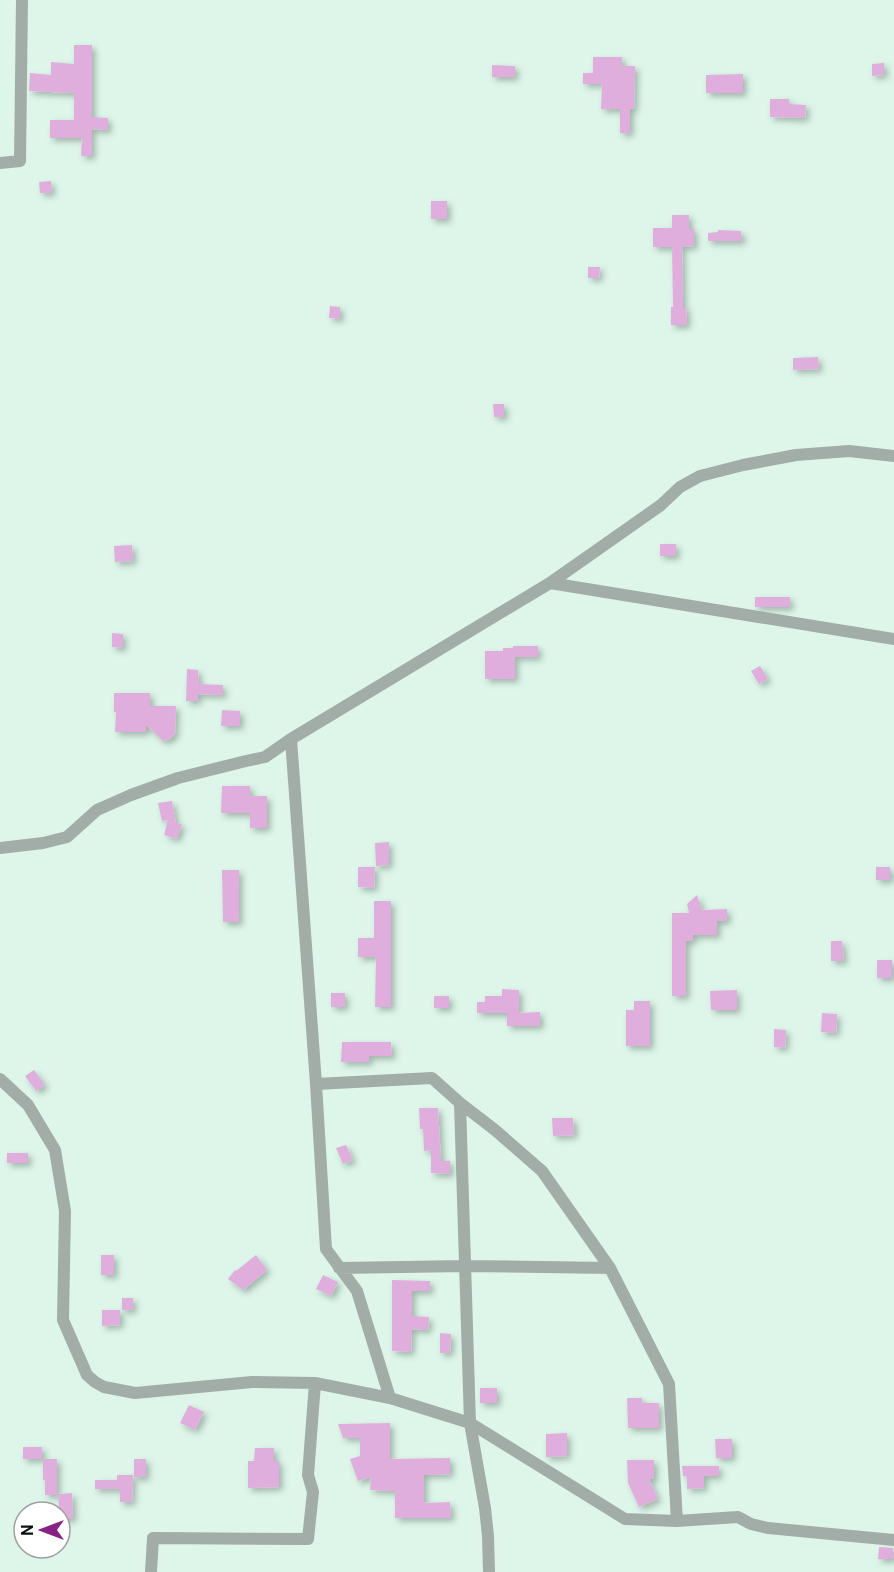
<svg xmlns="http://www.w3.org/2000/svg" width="894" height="1572" font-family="Roboto,sans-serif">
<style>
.building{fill:#e0aedc;filter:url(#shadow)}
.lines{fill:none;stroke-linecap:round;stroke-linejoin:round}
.minor{stroke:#a3ada8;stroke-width:12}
</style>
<defs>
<filter id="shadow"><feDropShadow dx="3.5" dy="3.5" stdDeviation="3" flood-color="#0004"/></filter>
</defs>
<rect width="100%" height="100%" fill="#ddf6e9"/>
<path class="building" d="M74 45H92V117L108 118V130L92 129V156H81L82 138H50V120H74V93L29 91 30 73 51 75V62L74 64Z
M593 57H622V66H635L634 109H630V133H620V109H601L602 84H583V73H593Z
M884 63V75L872 76V64Z
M492 65 515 66V77H492Z
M743 74V93H706V75Z
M770 99H789V104L806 105 805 118 770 117Z
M51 181 52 193H40L39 182Z
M431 201H447V219H431Z
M672 215H689V229H694V246L682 247 683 307H686L687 325H671V307H673L672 247H653V228H672Z
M718 230 741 231 742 241H708V233L718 232Z
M588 267H600L599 278H588Z
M330 306 340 307V319L329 318Z
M818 357 819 369 793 370V358Z
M493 404H504V417H494Z
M660 544H676V556H660Z
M132 545 133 561 115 562 114 546Z
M755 597H790V607H755Z
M112 633 123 634V648L112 647Z
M513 646H538V657H515V679H485V651H503V648H513Z
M760 666 768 679 759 684 751 671Z
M187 669 198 670 199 684 223 685V695L198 694V701H186Z
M114 693H150V706H176L175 734 170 739 163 741 146 725V732H115L116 712H114Z
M222 710 240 711V726H221Z
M222 786H250V796H267V828H250V813H221Z
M172 801 176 823 182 824 177 839 164 835 168 820 162 821 158 803Z
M389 842V865L376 866 375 843Z
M358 867H375L374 888 358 887Z
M876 867H890V880H876Z
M222 870H239V922H223Z
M697 895 702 910 727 909V921H717V935H693V941H686V996H672V913H689L687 904Z
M374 901H391V1007H375L376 957H358V938H374Z
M831 941H842L844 961H831Z
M877 960H892V978H877Z
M502 989 519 990V1013L540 1012V1026H507V1013H477V1002H485V996H502Z
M737 990V1010H711L710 991Z
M331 993H345V1007H331Z
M434 996H449V1008H434Z
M634 1001H650V1046H626V1010H634Z
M822 1013 837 1014 836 1033 821 1032Z
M774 1029 786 1030 785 1048 774 1047Z
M342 1042H391L392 1056H369V1062H341Z
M34 1070 45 1085 36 1091 25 1076Z
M419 1108H438L441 1161H450V1174L431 1173V1150L424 1151 423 1129H420Z
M552 1118H573L574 1135 553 1136Z
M346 1145 353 1160 343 1164 336 1148Z
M7 1153H28V1163H7Z
M101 1255H114V1275H101Z
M256 1255 267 1270 243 1290 228 1279 235 1270 236 1271Z
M323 1275 338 1282 331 1296 316 1289Z
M392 1280 430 1281V1291H412V1316L429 1317 428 1330 412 1329 411 1352 392 1351Z
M122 1298H133V1310H122Z
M102 1310H120V1325L102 1326Z
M440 1333 451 1334 450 1353H440Z
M480 1388H497V1403H480Z
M627 1398H642V1403H659V1428H628Z
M189 1405 204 1412 195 1430 180 1423Z
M390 1423V1459L450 1458V1474L424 1475V1503L450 1502 451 1518H395V1491L370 1490 371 1477 358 1481 350 1459 360 1456V1438H343L338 1424Z
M567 1433V1456L546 1457V1434Z
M715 1439H732V1458H716Z
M23 1447H42V1459H23Z
M255 1448H274V1461H279V1487L248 1488V1461H254Z
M43 1459H57V1495H45V1480H43Z
M134 1459H146V1477H134Z
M627 1460H654V1479H649L658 1499 639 1507 628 1483Z
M682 1466H719V1476H704V1488L687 1489V1476H683Z
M117 1475H133L132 1502H120V1489H95V1480H117Z
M72 1493 73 1519H60L58 1494Z
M879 1547 893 1548V1559H878Z"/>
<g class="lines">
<path class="minor" d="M0 163 20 161 22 0
M550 583 894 639
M291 739 316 1084 326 1249 357 1291 390 1398
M0 848 43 843 67 837 97 810 131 795 178 778 246 761 265 757 291 739 550 583 661 505 680 487 700 476 743 465 796 455 849 451 894 456
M0 1079 28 1105 55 1150 65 1211 63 1320 87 1375 95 1382 104 1387 135 1393 252 1382 315 1383 390 1398 470 1423 625 1519 677 1521 738 1517 751 1524 768 1528 894 1540
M316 1084 432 1078 460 1103 495 1130 542 1171 610 1268 669 1384 677 1521
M460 1103 470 1423 485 1508 488 1536 489 1572
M339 1268 465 1266 610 1268
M151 1572 153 1538 308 1539 313 1492 308 1475 315 1383"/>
</g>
<g transform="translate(42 1530) rotate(270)"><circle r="28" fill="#ffffff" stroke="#9da09e" stroke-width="1.5"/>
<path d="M0-4.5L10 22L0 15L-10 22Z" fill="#882086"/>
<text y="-9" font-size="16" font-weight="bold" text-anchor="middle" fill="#09110d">N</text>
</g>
</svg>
